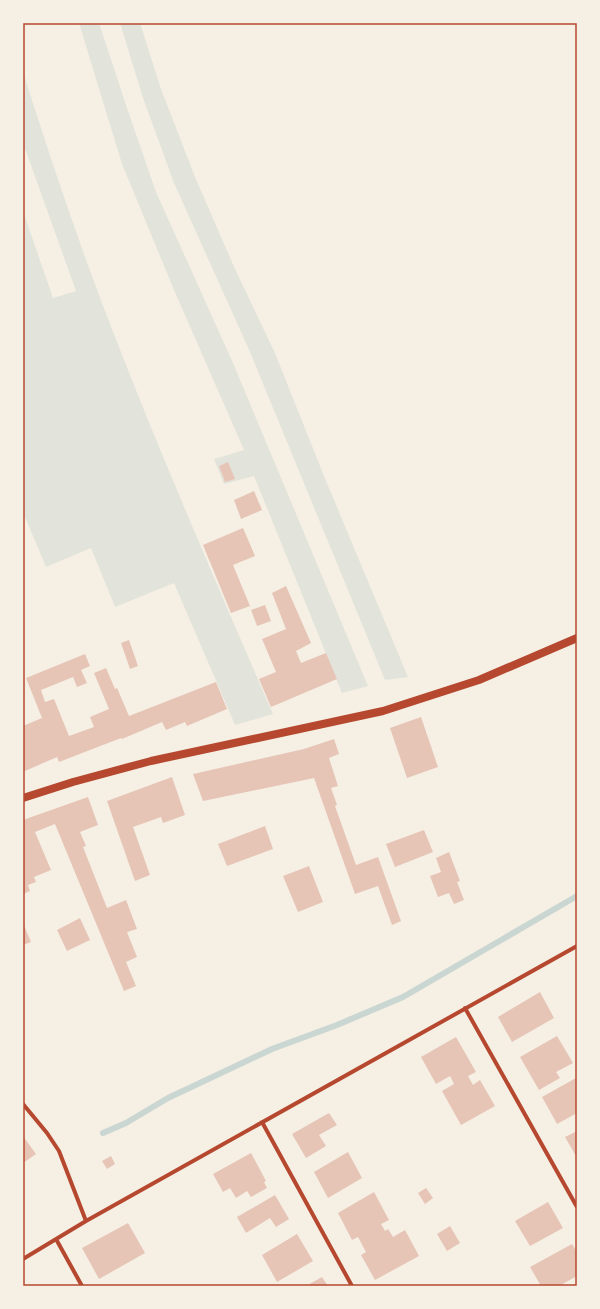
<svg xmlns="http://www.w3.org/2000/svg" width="600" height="1309" font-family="'Golos Text',sans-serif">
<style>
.green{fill:#e2e4dc}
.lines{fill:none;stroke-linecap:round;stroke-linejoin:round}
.stream{stroke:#c9d6d2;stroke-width:6}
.building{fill:#e6c5b7}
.minor{stroke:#b5482f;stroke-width:4}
.secondary{stroke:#b5482f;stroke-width:8}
.neatline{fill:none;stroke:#b5482f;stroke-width:1.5}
</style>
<rect width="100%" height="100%" fill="#f6efe4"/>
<path class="green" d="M79 23H99L127 108 156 192 233 363 368 686 342 693 254 476 224 484 214 459 244 450 174 290 122 164Z
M120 23H140L161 89 195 177 235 269 275 353 324 476 408 677 385 680 250 352 174 183 143 98Z
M23 72C50 157 78 241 110 324 161 456 217 585 273 714L235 725 174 583 115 607 91 548 46 567 23 512V211L53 298 76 291 23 143Z"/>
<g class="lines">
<path class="stream" d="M103 1133 126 1123 168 1098 272 1049 337 1025 403 997 577 896"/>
</g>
<path class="building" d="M228 462 235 479 225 482 219 466Z
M254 491 262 510 241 519 234 500Z
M243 528 255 556 233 565 250 606 231 613 203 545Z
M286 586 311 643 296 651 301 663 326 653 337 679 271 707 259 679 276 672 262 639 286 629 272 593Z
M265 605 271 621 257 626 251 610Z
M129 640 138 666 130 669 121 643Z
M85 654 90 666 81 670 87 683 77 687 73 677 41 690 45 702 54 699 69 736 94 727 90 717 109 709 94 673 106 668 115 689 117 688 129 716 216 682 227 709 187 726 185 722 166 730 162 722 122 739 121 738 59 762 57 757 25 771 23 768V726L42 718 26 678Z
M421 717 438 767 407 778 390 728Z
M334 739 339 754 329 758 338 786 331 788 337 805 335 806 356 865 378 857 401 921 392 925 378 886 355 894 314 778 203 801 193 774 304 749Z
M172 777 185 815 163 823 161 817 133 827 150 875 135 881 107 801Z
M88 797 98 825 80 832 86 846 83 847 107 908 126 900 137 929 127 932 137 957 126 962 136 986 124 991 55 824 35 832 51 870 34 877 36 882 28 885 30 891 23 894V820Z
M265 826 273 849 227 866 218 844Z
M424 830 433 852 395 867 386 844Z
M449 852 460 881 457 882 464 900 454 904 449 893 438 897 430 876 441 872 436 858Z
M309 866 323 902 298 912 283 876Z
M80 918 90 940 67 951 57 930Z
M23 923 31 942 23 945Z
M540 992 554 1018 512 1042 498 1017Z
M557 1036 573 1063 556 1072 560 1078 539 1090 520 1057Z
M456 1037 476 1072 468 1076 473 1085 480 1080 495 1106 461 1125 442 1091 454 1084 450 1076 436 1084 421 1057Z
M576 1078 577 1080V1113L557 1124 542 1097Z
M329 1113 337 1125 319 1135 326 1146 306 1158 292 1134Z
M577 1131V1158L565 1137Z
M23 1136 36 1154 23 1163Z
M348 1152 362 1178 328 1198 314 1172Z
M251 1153 266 1181 264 1182 267 1188 251 1197 247 1191 236 1198 230 1188 223 1192 213 1174Z
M111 1156 115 1164 107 1169 102 1161Z
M426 1188 433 1198 425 1204 418 1193Z
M374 1192 389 1220 381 1224 385 1231 388 1229 393 1237 405 1230 419 1256 375 1280 361 1255 366 1252 358 1237 352 1240 338 1213Z
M275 1195 289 1219 276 1227 270 1218 246 1233 237 1217Z
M548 1202 563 1228 530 1246 515 1221Z
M128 1223 145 1253 99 1279 82 1248Z
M450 1226 460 1243 447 1251 437 1234Z
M297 1234 313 1261 277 1282 262 1255Z
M572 1244 577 1252V1276L559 1286H541L530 1267Z
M322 1277 328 1286H306Z"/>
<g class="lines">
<path class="minor" d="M465 1008 577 1207
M23 1104 47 1133 59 1151 86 1221
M262 1122 352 1286
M56 1239 82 1286
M23 1259 86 1221 577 946"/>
<path class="secondary" d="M23 798 73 782 151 761 383 711 479 680 577 638"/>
</g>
<rect width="600" height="1309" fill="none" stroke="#f6efe4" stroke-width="48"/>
<rect x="24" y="24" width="552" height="1261" class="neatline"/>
</svg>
